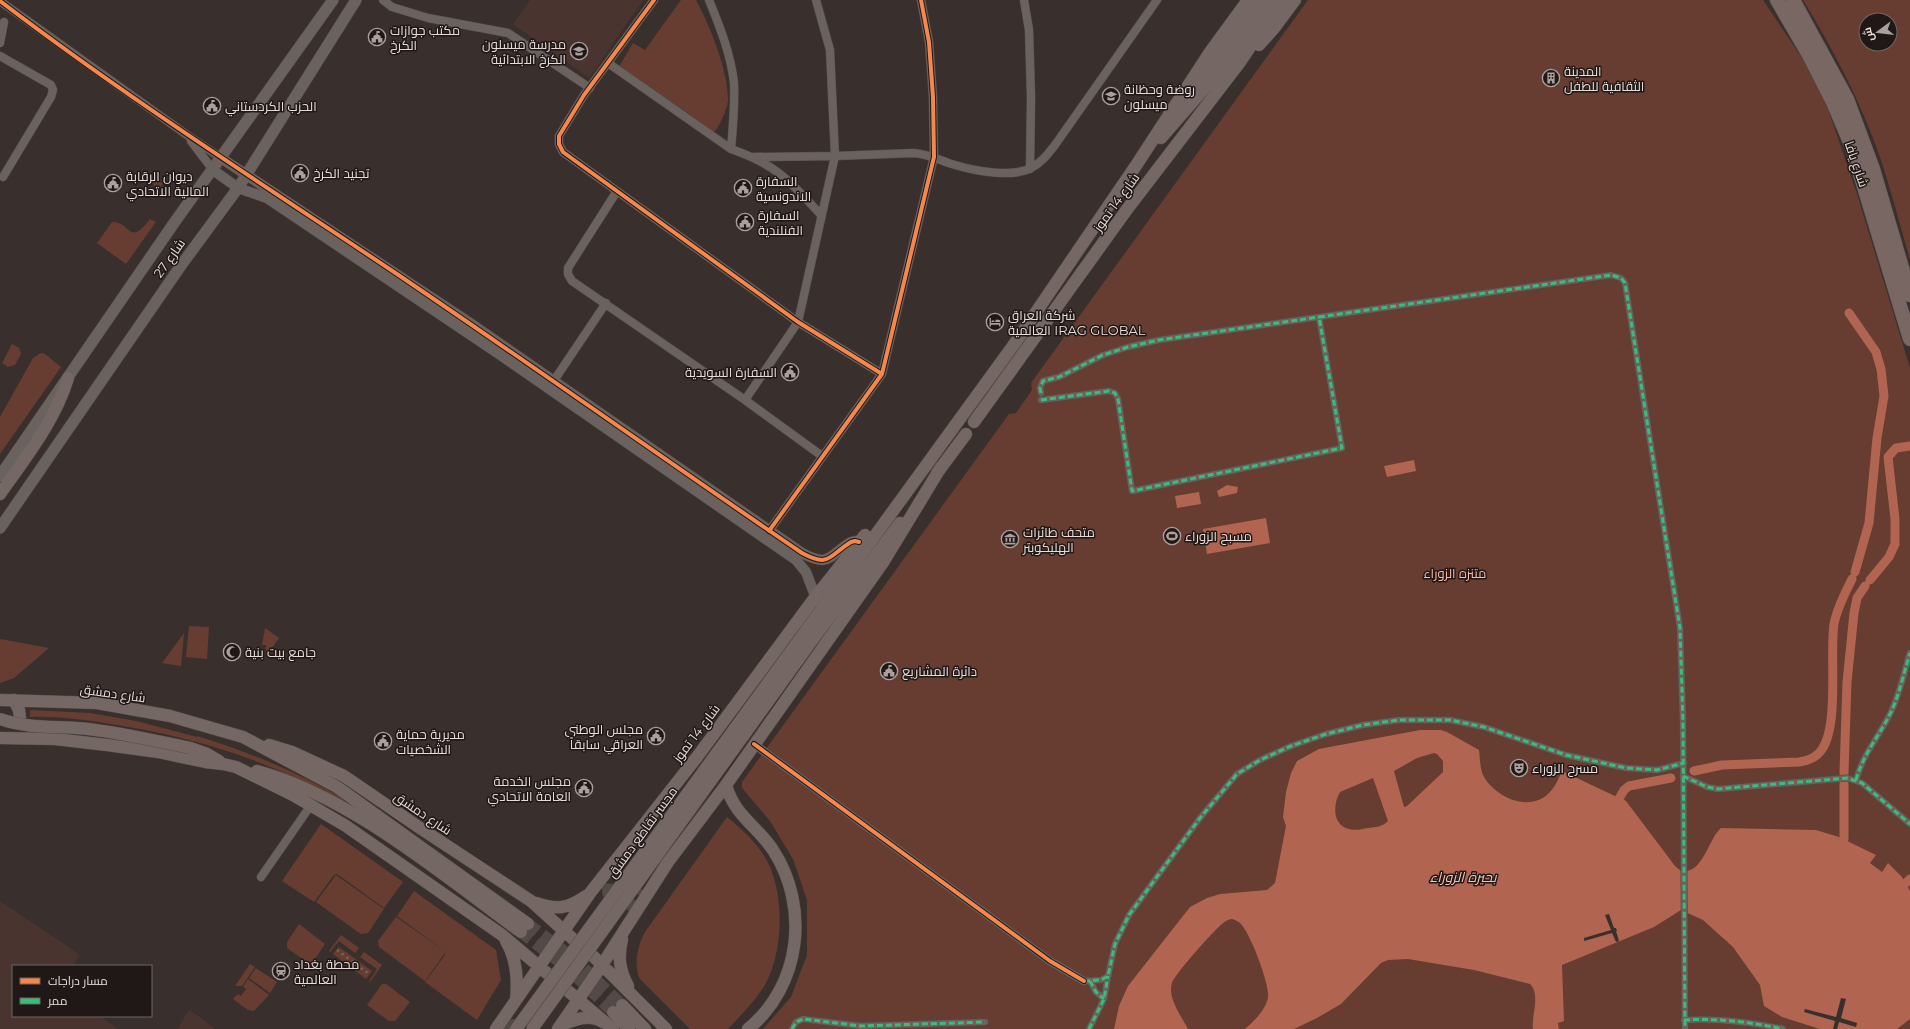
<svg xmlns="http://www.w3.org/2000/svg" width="1910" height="1029" font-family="Montserrat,Cairo,sans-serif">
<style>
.built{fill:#49342f}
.green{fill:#673d31;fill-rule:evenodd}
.water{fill:#b1644f;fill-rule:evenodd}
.pier{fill:#39302e}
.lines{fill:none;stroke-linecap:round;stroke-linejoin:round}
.canal{stroke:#b1644f;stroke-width:9}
.primary-tunnel{stroke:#534a48;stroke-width:12;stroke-dasharray:12 6;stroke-linecap:butt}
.pedestrian-casing{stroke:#544c4a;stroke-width:7}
.minor-casing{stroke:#544c4a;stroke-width:9}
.tertiary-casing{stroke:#544c4a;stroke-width:11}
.secondary-casing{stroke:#544c4a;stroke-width:12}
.primary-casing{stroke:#544c4a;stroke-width:13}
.motorway-casing{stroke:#544c4a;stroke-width:15}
.pedestrian{stroke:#6a625f;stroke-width:6}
.minor{stroke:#6a625f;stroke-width:8}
.tertiary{stroke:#6a625f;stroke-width:10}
.secondary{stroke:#6a625f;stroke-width:11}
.primary{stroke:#756864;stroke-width:12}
.motorway{stroke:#786763;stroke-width:14}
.rail{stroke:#706b69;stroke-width:2.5;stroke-dasharray:2 4;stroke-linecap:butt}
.primary-bridge-casing{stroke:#544c4a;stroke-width:13;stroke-linecap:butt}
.primary-bridge{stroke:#756864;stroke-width:12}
.quiet{stroke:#3abd76;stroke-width:3;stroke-dasharray:6 3;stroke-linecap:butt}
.cycleway-casing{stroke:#1f1816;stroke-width:6}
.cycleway{stroke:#f5874c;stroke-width:4}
.labels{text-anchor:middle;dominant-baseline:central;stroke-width:3;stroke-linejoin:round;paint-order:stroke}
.poi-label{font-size:13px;fill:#e8ddda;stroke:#1f1816;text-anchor:start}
.street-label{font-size:13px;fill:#e8ddda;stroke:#1f1816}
.park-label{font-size:13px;fill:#feb8a5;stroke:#1f1816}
.water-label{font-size:14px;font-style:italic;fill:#f5c5b8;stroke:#1f1816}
</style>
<rect width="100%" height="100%" fill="#39302e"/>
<path class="built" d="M530 0H643L589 78 513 24Z
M0 901 79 954 74 966H13V1016H100L118 1029H0Z
M189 1010 197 1015 215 1029H177Z"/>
<path class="green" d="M681 0H696C710 26 728 70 728 100 727 110 721 123 715 131H711L619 67 633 43 645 50Z
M1308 0H1763L1802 58 1827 106 1857 194 1910 368V1029H763L791 997 807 955V900L793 859 770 821 742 788V782L1009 414 1016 413 1032 390 1031 383Z
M1803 0H1910V260C1900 225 1891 190 1880 157 1861 102 1833 49 1803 0ZM1866 20H1890V44H1866Z
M149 174 163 184 157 192 155 186 146 177Z
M150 219 156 222 126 264 97 243 112 222C131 221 128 248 150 219Z
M12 344 19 348 21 354 15 365 8 367 2 363Z
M41 353 45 354 61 367 0 454V417L33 358Z
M189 626 209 627 207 659 186 657Z
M265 628 279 638 266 657V645H262Z
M184 633 181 666 162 663Z
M0 639 49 648 14 678 0 683Z
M30 710 90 713 136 721 197 737V736C249 752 297 772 344 799L343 802C274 763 202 739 123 726 93 721 61 716 30 717Z
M727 817C744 831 761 846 770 867 784 900 783 953 765 985 755 1001 741 1015 728 1029H690L640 979C633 966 638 944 645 932Z
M321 824 403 882 384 908 337 874 334 875 314 902 282 881Z
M336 875 384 909 368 933 361 934 316 902Z
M414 891 496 950 501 980 477 1020 425 982 445 955V953L425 981 379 947 378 941 396 917 445 951 397 916Z
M299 924 325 944 311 965 287 948V942Z
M341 935 359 948 355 953 339 941 330 952 329 951Z
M339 947 372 971 366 979 333 954Z
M364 952 382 965 370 982 369 981 377 969 360 957Z
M250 964 255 967 242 986H235Z
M256 968 277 982 270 993 249 978Z
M248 979 269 995 254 1011 248 1010 233 999 238 994 241 996 246 989 243 987Z
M382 984H386L410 1002 395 1021H389L367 1005Z"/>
<path class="water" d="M1414 460 1416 471 1387 477 1384 466Z
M1227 485 1238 487 1237 493 1219 497 1217 491Z
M1199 492 1201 504 1177 508 1175 496Z
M1266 518 1270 543 1207 554 1203 529Z
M1420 730H1441L1447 732 1479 750C1480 758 1480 768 1483 775 1494 796 1526 812 1547 795 1554 789 1558 780 1562 771L1617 797 1618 796 1626 801 1675 866 1681 871C1703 875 1708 839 1721 828L1816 830 1839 837 1876 855 1870 863 1882 872 1888 863 1902 877 1910 891V1019L1897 1029H1820L1782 1017 1764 1006 1760 985 1733 947 1703 920 1681 910 1654 927 1562 965 1564 1021 1558 1023 1559 1029H1533C1531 1016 1541 995 1530 984L1474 970 1408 959 1388 960 1381 963 1341 1004 1317 1018 1294 1029H1245C1254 1021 1266 1010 1268 997 1270 985 1250 932 1240 923 1238 921 1235 920 1232 919 1230 919 1228 920 1226 921 1219 924 1174 975 1172 983 1167 998 1182 1017 1188 1029H1114L1119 1006 1128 986 1190 907 1207 898 1220 894 1267 890 1275 883 1286 826 1283 817 1286 792 1291 773 1297 761 1319 749ZM1434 753 1437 754 1443 761V772L1407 806 1404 807 1394 771 1417 758ZM1373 778 1388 821C1382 827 1376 827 1368 828 1362 829 1355 831 1349 829 1332 825 1333 804 1340 792Z"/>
<path class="pier" d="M1609 914 1614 928H1616L1617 931H1616L1619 941 1616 942 1612 933 1584 941V938L1611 930 1605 915Z
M1841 998 1846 999 1841 1018 1857 1023 1856 1027 1839 1022 1837 1029H1833L1835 1021 1804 1012 1805 1009 1836 1017Z"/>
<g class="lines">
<path class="canal" d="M1849 313 1876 352 1881 369 1884 396 1877 438 1869 523 1855 572
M1870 580 1889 557 1895 544V519L1888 457 1896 448 1910 446
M1694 771 1722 765 1799 762C1806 761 1813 759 1818 754 1841 733 1829 655 1834 624 1837 608 1845 593 1852 579
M1844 773 1847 682 1854 613 1857 598 1865 586
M1844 784V839
M1620 797 1624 790 1629 786 1671 778
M1906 883 1910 879"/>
<path class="primary-tunnel" d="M613 866C607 880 602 909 626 908L636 902 645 892
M528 924 574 959 622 1005
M521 932 568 968 613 1012
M503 1029 513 1025 522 1029"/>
<defs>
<path id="pedestrian" d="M1041 393 1040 388 1043 381 1059 377 1103 355 1128 347 1159 340 1319 317
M1041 400 1109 391 1115 393 1118 399 1132 491 1342 448 1319 317 1611 275 1621 278 1625 283 1680 628 1683 722 1685 1029
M1683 776 1707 787 1718 789 1847 778 1862 783 1910 824
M1856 780C1863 754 1880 735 1891 712 1900 693 1904 672 1910 653
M1084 981 1101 980 1108 976 1115 944 1129 915 1200 818 1237 774 1260 760 1291 746 1326 734 1363 725 1399 720H1450L1484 727 1566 755 1626 768 1657 770 1684 763
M1090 981 1096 992 1104 999
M1684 1020C1717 1018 1751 1022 1783 1029
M792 1029 796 1022 803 1019 861 1026 985 1022
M1089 1029 1104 999 1108 976"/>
<path id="minor" d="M383 0 392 7 428 18 508 33 590 88
M654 0 584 95 559 136V144L563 152 798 322 882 374
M709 0C720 27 731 55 734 83 735 105 733 127 731 149
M1024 0 1029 30 1031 97 1030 169
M0 1 187 135 221 158
M0 43 4 22
M0 56 51 85 53 90 51 97 3 177
M608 63 731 149C777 165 790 181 821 215
M191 141 213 170
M753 157 835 156 914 153C929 154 941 161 955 165 975 171 1012 178 1031 168 1041 163 1048 154 1055 145L1157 0
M617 191 568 268V274L572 281 745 400 822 456
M553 382 606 303
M745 400 798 322 835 156 830 50 816 0
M769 531 882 374 934 157 933 97 929 42 921 0
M754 744 1050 961 1084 981
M261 877 311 805"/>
<path id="tertiary" d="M221 158 473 325 802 553C830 568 828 556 851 542L855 541 859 542
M213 170 238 188 267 198 499 354 796 560 806 572 817 601"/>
<path id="secondary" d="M0 476 174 223 333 0
M0 528 182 264 238 188 356 0"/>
<path id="primary" d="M1259 45 1275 27 1295 0
M1198 86 1260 0
M1161 138 1229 60 1272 0
M974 422 1128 208 1240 62 1282 0
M937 473 966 434
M0 494C26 457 55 421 68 378
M805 632 1015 343 1137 164 1210 52 1248 0
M813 639 900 523
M0 700 97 703 170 716 243 737 337 787 528 924
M14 700 19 710 20 718
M0 738 55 739 107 745 158 752 205 762 223 764 236 767 293 795 346 826 502 935 548 974
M269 745 292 752 344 776 420 828 531 901 573 939
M190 748 207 754 219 761
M257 771C350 796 444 876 521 932
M726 785C734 815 757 826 773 850 810 907 801 986 748 1029
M536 903C557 910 567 909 586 896
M622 939C618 957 619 969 628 986
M506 941C517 959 518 980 516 1000
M593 956 666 1029
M568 991 613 1029
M622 1005 645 1029
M613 1012 629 1029
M562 1025C575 1019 589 1014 603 1022
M496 1029 590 893 697 757 816 596 865 535
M558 1029 602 965 668 862 726 785 884 561 941 467"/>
<path id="motorway" d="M1777 0 1809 55 1833 102 1852 147 1910 339
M1793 0 1847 99 1873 169 1910 295"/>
</defs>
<use href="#pedestrian" class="pedestrian-casing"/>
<use href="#minor" class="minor-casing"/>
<use href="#tertiary" class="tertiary-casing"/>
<use href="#secondary" class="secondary-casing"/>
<use href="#primary" class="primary-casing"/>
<use href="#motorway" class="motorway-casing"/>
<use href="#pedestrian" class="pedestrian"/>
<use href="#minor" class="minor"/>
<use href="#tertiary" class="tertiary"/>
<use href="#secondary" class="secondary"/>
<use href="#primary" class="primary"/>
<use href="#motorway" class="motorway"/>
<path class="rail" d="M337 950 369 974"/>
<defs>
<path id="primary-bridge" d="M0 719C28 729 59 726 88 729 122 733 156 741 190 748
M516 1029 805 632
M532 1029 813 639"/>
</defs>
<use href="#primary-bridge" class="primary-bridge-casing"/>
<use href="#primary-bridge" class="primary-bridge"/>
<path class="quiet" d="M1041 393 1040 388 1043 381 1059 377 1103 355 1128 347 1159 340 1319 317
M1041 400 1109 391 1115 393 1118 399 1132 491 1342 448 1319 317 1611 275 1621 278 1625 283 1680 628 1683 722 1685 1029
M1683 776 1707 787 1718 789 1847 778 1862 783 1910 824
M1856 780C1863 754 1880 735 1891 712 1900 693 1904 672 1910 653
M1084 981 1101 980 1108 976 1115 944 1129 915 1200 818 1237 774 1260 760 1291 746 1326 734 1363 725 1399 720H1450L1484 727 1566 755 1626 768 1657 770 1684 763
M1090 981 1096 992 1104 999
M1684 1020C1717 1018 1751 1022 1783 1029
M792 1029 796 1022 803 1019 861 1026 985 1022
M1089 1029 1104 999 1108 976"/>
<defs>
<path id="cycleway" d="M654 0 584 95 559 136V144L563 152 798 322 882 374
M0 1C126 97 259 182 391 270 529 363 664 459 802 553 830 568 828 556 851 542L855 541 859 542
M769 531 882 374 934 157 933 97 929 42 921 0
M754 744 1050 961 1084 981"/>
</defs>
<use href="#cycleway" class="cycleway-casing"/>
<use href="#cycleway" class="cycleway"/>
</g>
<defs>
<symbol id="civic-ring" viewBox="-11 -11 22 22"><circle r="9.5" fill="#1f1816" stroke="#aba09e" stroke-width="1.5"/><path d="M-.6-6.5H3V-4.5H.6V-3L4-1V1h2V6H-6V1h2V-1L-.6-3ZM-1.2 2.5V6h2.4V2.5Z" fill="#aba09e"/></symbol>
<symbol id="school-ring" viewBox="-11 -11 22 22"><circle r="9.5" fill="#1f1816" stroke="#aba09e" stroke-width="1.5"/><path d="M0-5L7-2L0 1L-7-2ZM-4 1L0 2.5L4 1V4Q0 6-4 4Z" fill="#aba09e"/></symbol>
<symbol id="building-ring" viewBox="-11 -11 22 22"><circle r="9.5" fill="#1f1816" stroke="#aba09e" stroke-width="1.5"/><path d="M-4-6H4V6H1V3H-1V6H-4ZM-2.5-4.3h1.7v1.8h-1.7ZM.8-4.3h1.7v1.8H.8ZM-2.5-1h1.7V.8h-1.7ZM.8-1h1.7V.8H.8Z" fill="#aba09e"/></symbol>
<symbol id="hotel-ring" viewBox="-11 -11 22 22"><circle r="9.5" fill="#1f1816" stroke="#aba09e" stroke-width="1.5"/><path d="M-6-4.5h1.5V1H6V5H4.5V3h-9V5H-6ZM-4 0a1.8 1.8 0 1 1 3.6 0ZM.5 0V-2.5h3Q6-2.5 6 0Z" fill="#aba09e"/></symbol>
<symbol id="stadium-ring" viewBox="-11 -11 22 22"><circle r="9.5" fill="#1f1816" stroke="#aba09e" stroke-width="1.5"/><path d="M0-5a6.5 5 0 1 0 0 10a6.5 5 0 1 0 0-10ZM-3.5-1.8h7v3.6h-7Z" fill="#aba09e"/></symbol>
<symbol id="museum-ring" viewBox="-11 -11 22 22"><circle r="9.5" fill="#1f1816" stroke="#aba09e" stroke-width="1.5"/><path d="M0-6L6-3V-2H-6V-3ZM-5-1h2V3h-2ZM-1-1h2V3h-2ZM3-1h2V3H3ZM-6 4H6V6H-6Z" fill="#aba09e"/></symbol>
<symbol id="mosque-ring" viewBox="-11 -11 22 22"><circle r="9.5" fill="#1f1816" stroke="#aba09e" stroke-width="1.5"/><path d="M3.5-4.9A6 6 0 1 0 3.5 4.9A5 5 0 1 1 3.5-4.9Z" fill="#aba09e"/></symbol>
<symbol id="theatre-ring" viewBox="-11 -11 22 22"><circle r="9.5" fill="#1f1816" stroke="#aba09e" stroke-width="1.5"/><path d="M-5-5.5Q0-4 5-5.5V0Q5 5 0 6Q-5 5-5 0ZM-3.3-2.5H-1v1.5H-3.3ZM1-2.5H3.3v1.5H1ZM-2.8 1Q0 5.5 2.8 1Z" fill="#aba09e"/></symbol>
<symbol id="station-ring" viewBox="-11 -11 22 22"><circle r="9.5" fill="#1f1816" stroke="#aba09e" stroke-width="1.5"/><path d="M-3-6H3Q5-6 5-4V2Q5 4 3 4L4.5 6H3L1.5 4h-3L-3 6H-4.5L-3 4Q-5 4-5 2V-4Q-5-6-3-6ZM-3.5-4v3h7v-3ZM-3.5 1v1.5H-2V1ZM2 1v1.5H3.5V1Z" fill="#aba09e"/></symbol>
</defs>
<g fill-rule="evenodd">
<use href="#civic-ring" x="367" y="27" width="20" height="20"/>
<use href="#school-ring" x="569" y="41" width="20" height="20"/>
<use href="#building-ring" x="1541" y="68" width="20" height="20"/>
<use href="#school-ring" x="1101" y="86" width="20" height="20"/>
<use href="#civic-ring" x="202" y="96" width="20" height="20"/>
<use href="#civic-ring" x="290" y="163" width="20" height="20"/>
<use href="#civic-ring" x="103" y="173" width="20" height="20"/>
<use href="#civic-ring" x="733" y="178" width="20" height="20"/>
<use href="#civic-ring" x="735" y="212" width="20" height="20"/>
<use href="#hotel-ring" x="985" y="312" width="20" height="20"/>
<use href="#civic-ring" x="780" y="362" width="20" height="20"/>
<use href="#stadium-ring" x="1162" y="526" width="20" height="20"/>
<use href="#museum-ring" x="1000" y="529" width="20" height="20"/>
<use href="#mosque-ring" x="222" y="642" width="20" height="20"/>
<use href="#civic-ring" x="879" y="661" width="20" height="20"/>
<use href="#civic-ring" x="646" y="726" width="20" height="20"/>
<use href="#civic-ring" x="373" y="731" width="20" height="20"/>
<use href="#theatre-ring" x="1509" y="758" width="20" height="20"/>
<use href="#civic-ring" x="574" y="778" width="20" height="20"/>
<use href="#station-ring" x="271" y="961" width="20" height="20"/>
</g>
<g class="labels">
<g class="poi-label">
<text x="390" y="30">مكتب جوازات<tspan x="390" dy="15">الكرخ</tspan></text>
<text x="566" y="44" text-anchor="end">مدرسة ميسلون<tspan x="566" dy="15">الكرخ الابتدائية</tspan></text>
<text x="1564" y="71">المدينة<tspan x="1564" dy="15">الثقافية للطفل</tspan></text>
<text x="1124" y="89">روضة وحظانة<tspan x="1124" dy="15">ميسلون</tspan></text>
<text x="225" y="106">الحزب الكردستاني</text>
<text x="313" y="173">تجنيد الكرخ</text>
<text x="126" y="176">ديوان الرقابة<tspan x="126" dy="15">المالية الاتحادي</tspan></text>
<text x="756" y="181">السفارة<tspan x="756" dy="15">الاندونسية</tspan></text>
<text x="758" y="215">السفارة<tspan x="758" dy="15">الفنلندية</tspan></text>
<text x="1008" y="315">شركة العراق<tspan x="1008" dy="15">العالمية IRAG GLOBAL</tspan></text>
<text x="777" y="372" text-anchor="end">السفارة السويدية</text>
<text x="1023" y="532">متحف طائرات<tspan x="1023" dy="15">الهليكوبتر</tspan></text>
<text x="1185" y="536">مسبح الزوراء</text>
<text x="245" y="652">جامع بيت بنية</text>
<text x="902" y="671">دائرة المشاريع</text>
<text x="643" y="729" text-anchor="end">مجلس الوطني<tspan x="643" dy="15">العراقي سابقاً</tspan></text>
<text x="396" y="734">مديرية حماية<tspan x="396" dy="15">الشخصيات</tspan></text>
<text x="1532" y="768">مسرح الزوراء</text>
<text x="571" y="781" text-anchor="end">مجلس الخدمة<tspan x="571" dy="15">العامة الاتحادي</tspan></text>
<text x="294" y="964">محطة بغداد<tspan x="294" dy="15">العالمية</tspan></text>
</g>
<g class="street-label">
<text transform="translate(1857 164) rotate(71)">شارع يافا</text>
<text transform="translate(1116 202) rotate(-54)">شارع 14 تموز</text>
<text transform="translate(169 258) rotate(-55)">شارع 27</text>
<text transform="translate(113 693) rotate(8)">شارع دمشق</text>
<text transform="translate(696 733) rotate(-53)">شارع 14 تموز</text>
<text transform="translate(423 813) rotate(34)">شارع دمشق</text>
<text transform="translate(642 832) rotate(-54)">مجسر تقاطع دمشق</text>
</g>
<g class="park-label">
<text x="1455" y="573">متنزه الزوراء</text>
</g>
<g class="water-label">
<text x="1463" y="877">بحيرة الزوراء</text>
</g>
</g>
<rect x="12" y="965" width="140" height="52" fill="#1f1816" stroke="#6f6764"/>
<rect x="20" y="978" width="20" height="6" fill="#f5874c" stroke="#6f6764"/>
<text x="48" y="985" font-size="12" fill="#e8ddda">مسار دراجات</text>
<rect x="20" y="998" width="20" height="6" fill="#3abd76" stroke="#6f6764"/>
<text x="48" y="1005" font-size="12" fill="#e8ddda">ممر</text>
<g transform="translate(1878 32) rotate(255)"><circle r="19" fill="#1f1816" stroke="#6f6764"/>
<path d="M0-3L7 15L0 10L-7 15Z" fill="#aba09e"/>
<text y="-6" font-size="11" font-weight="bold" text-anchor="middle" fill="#e8ddda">ش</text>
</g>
</svg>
